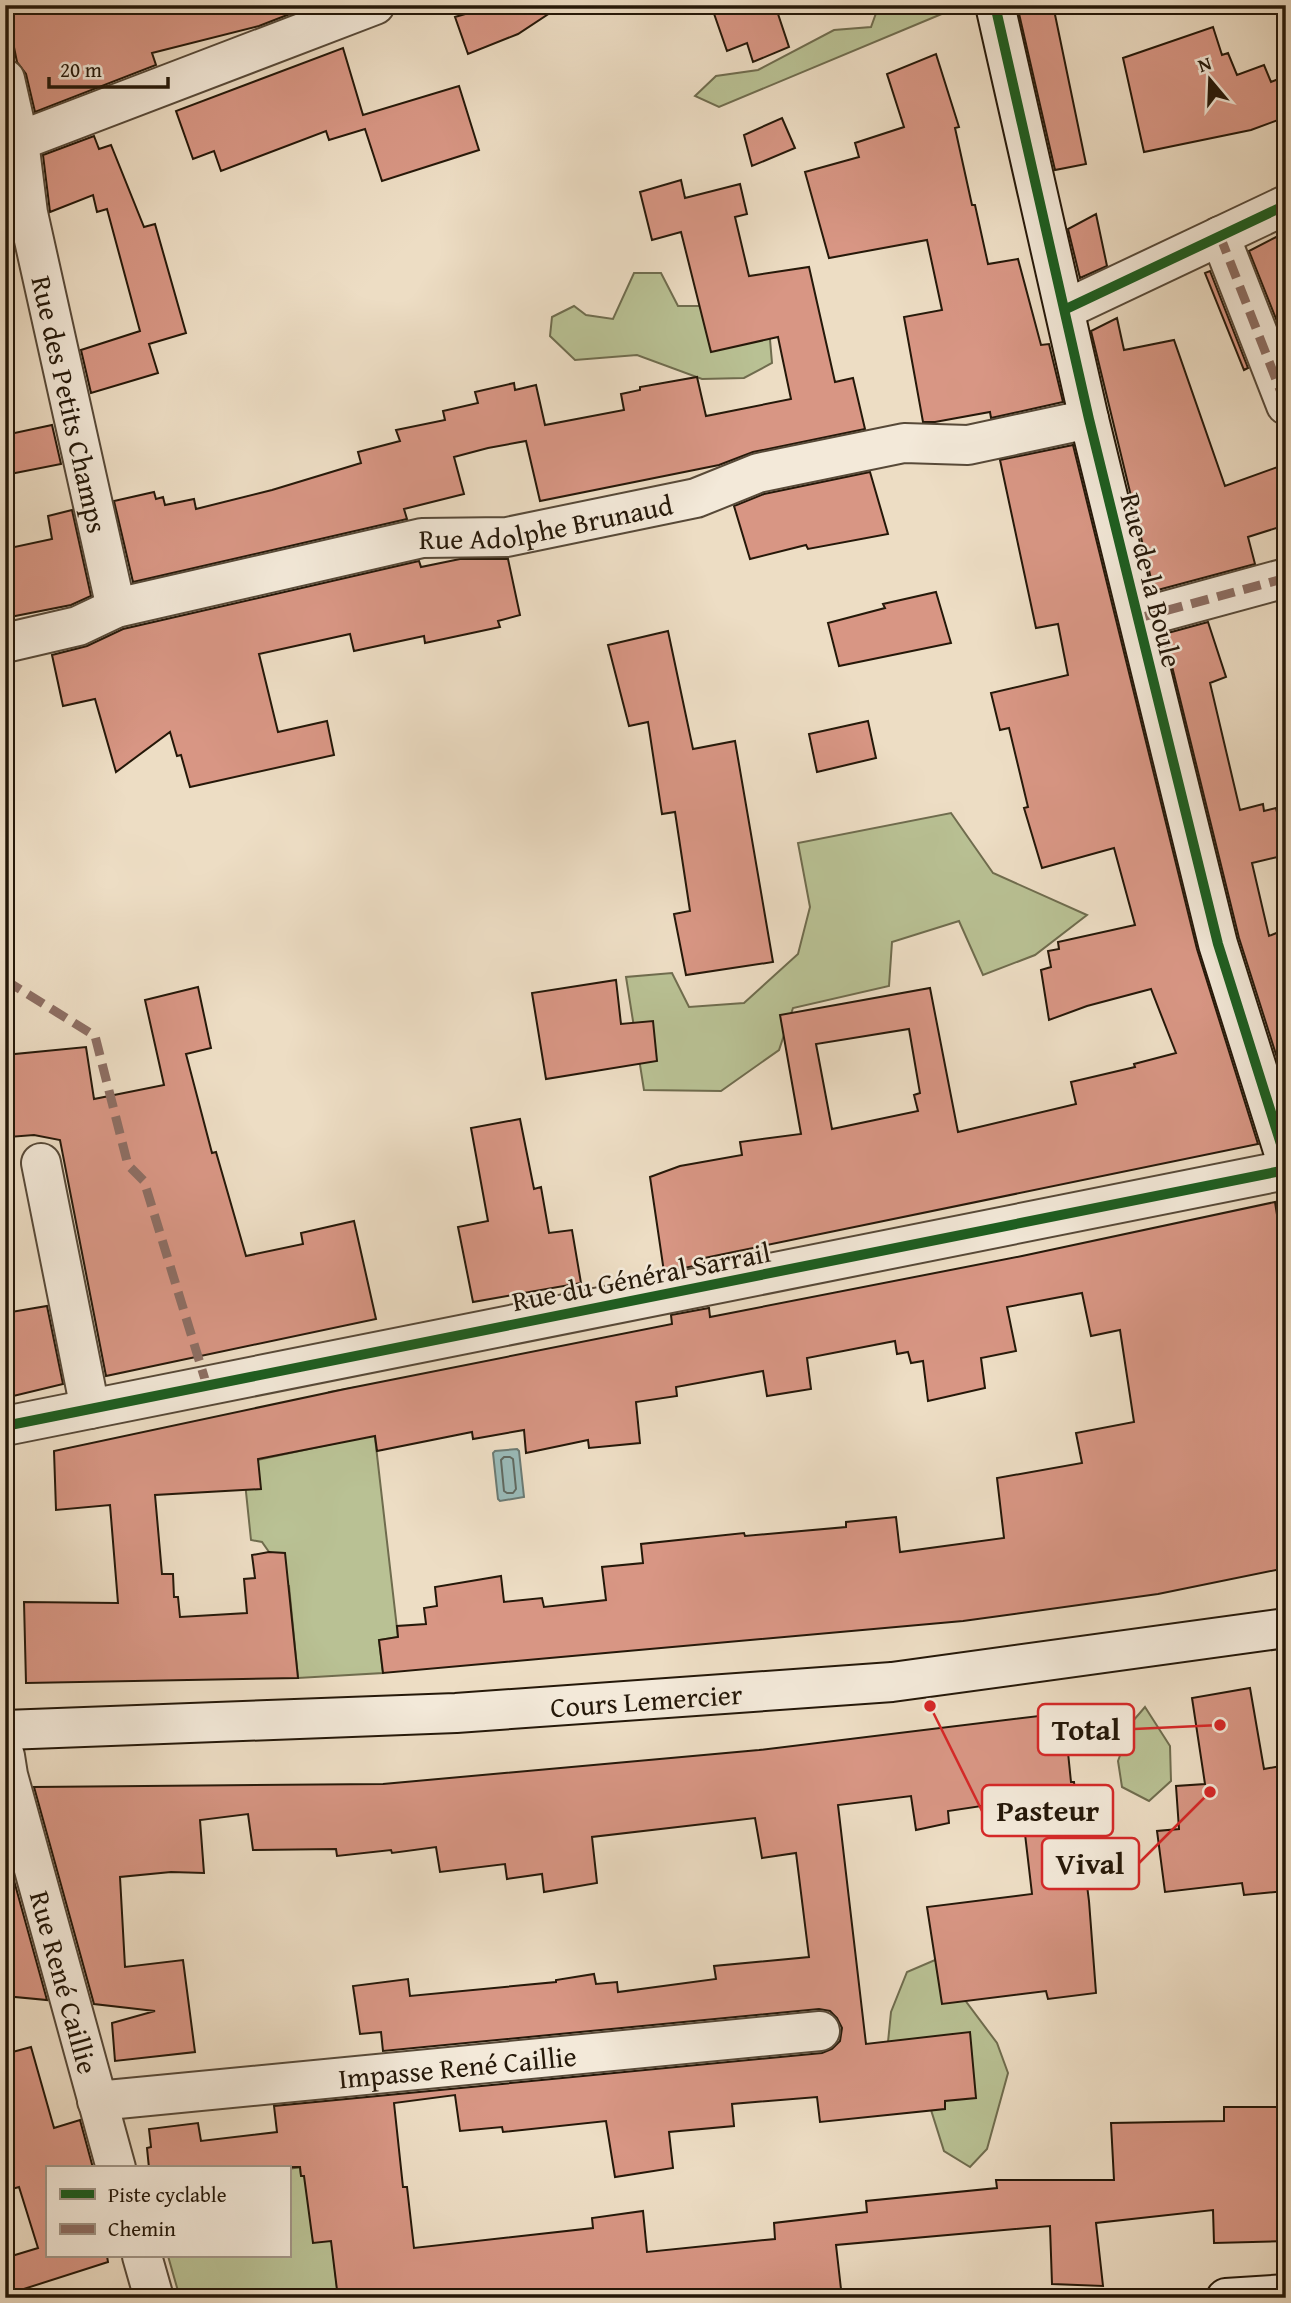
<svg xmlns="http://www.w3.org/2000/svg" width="1291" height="2303" font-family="'Gentium Book Plus',serif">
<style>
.green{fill:#b9c194;stroke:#6f6c4e;stroke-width:2}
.water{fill:#9abbb9;stroke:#6b7a73;stroke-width:2}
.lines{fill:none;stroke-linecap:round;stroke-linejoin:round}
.shore{stroke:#606a61;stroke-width:2}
.building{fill:#d89684;stroke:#251809;stroke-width:2;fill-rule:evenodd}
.street-casing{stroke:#574938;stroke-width:42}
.secondary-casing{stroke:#251809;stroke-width:42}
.street{stroke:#f3e9d9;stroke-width:38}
.secondary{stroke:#f3e9d9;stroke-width:38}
.quiet{stroke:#8d6e63;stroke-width:9;stroke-dasharray:18 9;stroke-linecap:butt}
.cycleway-casing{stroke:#f3e9d9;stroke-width:15}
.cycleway{stroke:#1b5e20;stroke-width:10}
.labels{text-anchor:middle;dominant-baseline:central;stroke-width:5;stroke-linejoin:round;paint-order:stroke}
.street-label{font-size:28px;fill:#251809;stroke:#f3e9d9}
.leader{fill:none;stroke:#d62828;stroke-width:2.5}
.callout-dot{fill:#d62828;stroke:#f3e9d9;stroke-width:2.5}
.callout{fill:#f3e9d9;stroke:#d62828;stroke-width:2.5}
.callout-label{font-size:30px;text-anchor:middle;font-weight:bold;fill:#251809}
</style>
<rect width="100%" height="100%" fill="#edddc4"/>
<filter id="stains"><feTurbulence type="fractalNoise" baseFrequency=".00286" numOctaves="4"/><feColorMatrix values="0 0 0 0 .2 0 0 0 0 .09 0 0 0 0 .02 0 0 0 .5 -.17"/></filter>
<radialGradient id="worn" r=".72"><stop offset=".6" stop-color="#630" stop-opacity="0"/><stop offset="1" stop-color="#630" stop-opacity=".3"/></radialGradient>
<path class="green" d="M879 5H956V8L719 107 695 96 716 76 758 70 834 30 871 27Z
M634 273H661L678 306H738L768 316 772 363 744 378 702 379 637 355 575 360 550 336 552 317 574 306 586 315 613 319Z
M951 813 993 873 1087 915 1035 955 983 975 959 921 892 942 889 986 793 1008 779 1050 721 1091 644 1090 626 977 672 973 689 1007 744 1003 798 954 810 907 798 843Z
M357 1387 371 1403 398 1637 379 1640 383 1673 298 1678 289 1586 272 1587 269 1552 262 1542 251 1540 243 1463 337 1443 329 1392Z
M1145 1707 1170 1746 1171 1781 1149 1801 1122 1787 1118 1761 1132 1722Z
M935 1960 997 2043 1008 2073 987 2149 970 2167 944 2151 931 2110 888 2042 891 2012 907 1972Z
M300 2167 301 2175 324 2174 338 2296 322 2298H180L168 2256H289V2169Z"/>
<path class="water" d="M517 1449 519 1451 524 1497 500 1501 498 1499 493 1453 495 1451Z"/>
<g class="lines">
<path class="shore" d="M504 1457H510L513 1459 516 1489 513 1493H507L504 1491 501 1460Z"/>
</g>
<path class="building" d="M11 5H294L295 12 259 26 152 53 156 65 35 112 26 74 17 62 7 13 12 11Z
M470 5H562L518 34 468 54 455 17 472 12Z
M711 5H775L789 47 753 62 747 43 727 51Z
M1017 5H1053L1086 164 1055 170Z
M1213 27 1222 55 1228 53 1237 75 1264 65 1271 82 1286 76V117L1251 130 1144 152 1123 58Z
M343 48 363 115 459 86 479 150 382 181 365 129 329 140 326 131 221 171 214 151 193 159 176 111Z
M936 54 959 127 955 128 972 205H975L988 264 1018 259 1041 345 1049 344 1063 402 991 418 990 412 935 422H923L904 317 942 310 927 240 829 258 805 172 859 157 855 143 904 127 887 74Z
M782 118 795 148 752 166 744 135Z
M94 136 99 149 111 145 144 227 155 224 186 333 149 344 158 373 91 393 81 350 140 331 107 209 97 212 93 195 50 212 43 155Z
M681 180 685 198 740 184 747 214 735 217 749 276 809 267 835 382 853 378 865 429 753 452 719 465 540 501 526 441 488 448 454 457 464 494 404 509 407 519 133 582 114 501 154 492 156 499 163 497 165 505 194 499 196 509 272 490 361 463 358 452 400 441 396 430 445 420 443 411 478 403 475 392 514 383 515 390 536 385 545 425 624 410 621 394 640 390V387L697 377 706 416 791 399 778 337 711 352 681 232 652 240 640 192Z
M1096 214 1107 266 1080 278 1068 229Z
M1286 232V344L1249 251Z
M1210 271 1248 368 1244 370 1205 273Z
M1117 318 1124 350 1174 340 1225 486 1286 464V525L1248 537 1255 564 1154 591 1091 331Z
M52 425 61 464 5 475V435Z
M1073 445 1197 949 1258 1144 704 1258V1264L664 1272 650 1177 680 1166 742 1155 740 1142 801 1134 780 1015 930 988 958 1132 1076 1104 1071 1082 1135 1067 1134 1064 1176 1053 1151 989 1087 1006 1049 1020 1041 970 1051 967 1048 951 1059 949 1058 942 1135 925 1114 848 1042 868 1024 808 1028 807 1009 728 1000 730 991 693 1068 675 1058 624 1036 628 1000 460ZM909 1029 920 1093 914 1095 918 1111 832 1129 816 1044Z
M870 472 888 534 808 549 806 545 750 559 734 506 764 494Z
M72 510 91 596 71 605 5 618V549L52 539 48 516Z
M460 559H508L520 615 498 621 500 627 425 643 424 636 354 651 350 634 259 654 278 732 327 721 334 755 190 787 181 755 177 756 170 732 116 772 95 699 63 706 52 655 87 646 123 629 419 561 421 567Z
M936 592 951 643 839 666 828 623 885 608 883 604Z
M1208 622 1226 677 1210 683 1240 810 1263 804 1264 811 1276 808 1286 850V855L1252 863 1269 936 1286 929V1086L1239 938 1164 634Z
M668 631 693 749 735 741 773 962 686 975 674 914 690 911 675 812 662 814 648 722 629 726 608 645Z
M868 721 876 758 817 772 809 734Z
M616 980 621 1024 653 1021 657 1061 546 1079 532 993Z
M198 987 211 1048 186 1054 212 1153 216 1152 246 1256 303 1244 301 1233 354 1221 376 1319 106 1376 60 1140 34 1135 9 1137 5 1102V1055L86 1047 94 1099 164 1085 145 1000Z
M520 1119 534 1189 541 1187 549 1233 572 1230 581 1283 473 1302 458 1227 488 1221 471 1128Z
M1275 1202 1286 1272V1568L1158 1594 963 1621 383 1673 379 1640 398 1637 397 1626 426 1624 424 1608 437 1606 435 1587 501 1576 504 1602 542 1598 544 1607 606 1600 602 1567 643 1563 641 1544 744 1533 745 1536 846 1527V1522L896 1517 900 1552 1004 1538 997 1478 1082 1463 1076 1433 1134 1422 1120 1330 1091 1336 1082 1293 1007 1307 1016 1351 981 1358 985 1388 928 1401 923 1361 911 1363 908 1352 897 1354 895 1341 807 1358 811 1389 767 1396 763 1371 676 1387 677 1396 636 1402 640 1443 589 1448 588 1440 526 1453 524 1430 473 1439 472 1432 377 1451 375 1436 258 1459 261 1489 155 1495 162 1574H173L174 1597H178L180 1617 247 1613 244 1579 255 1578 252 1555 269 1552 285 1553 298 1678 26 1683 24 1602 118 1603 110 1505 56 1510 54 1451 345 1389 672 1324 671 1315 709 1308 710 1317 1022 1256Z
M47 1306 63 1384 5 1398V1313Z
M1250 1688 1264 1769 1286 1765V1891L1244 1895 1242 1883 1165 1892 1157 1831 1179 1829 1176 1786 1205 1784 1192 1698Z
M1064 1713 1071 1782H1074L1089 1901 1096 1993 1048 1999 1046 1991 942 2004 927 1907 1032 1894 1021 1800 948 1811 949 1823 916 1830 911 1796 838 1805 866 2044 970 2032 976 2098 945 2101V2109L820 2122 817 2097 732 2104 734 2126 669 2132 673 2168 615 2177 606 2121 503 2132 502 2127 460 2131 455 2095 394 2103 403 2187H407L414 2248 593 2228 592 2218 643 2211 647 2252 775 2239 774 2223 867 2212 866 2201 997 2188 996 2180H1114L1111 2123 1224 2121V2107H1286V2241L1214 2243 1213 2210 1096 2223 1103 2286 1052 2284 1050 2226 836 2245 841 2289 750 2298H568L567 2291 513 2298H338L331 2241 313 2243 304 2176H301L300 2167 149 2168 147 2148 151 2147 149 2129 198 2123 201 2141 277 2132 274 2106 822 2053 832 2049 840 2041 842 2028 837 2018 830 2011 819 2009 383 2051 381 2032 360 2034 353 1986 408 1979 410 1996 556 1982V1980L594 1974 596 1984 617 1982 618 1992 716 1979 714 1966 809 1957 796 1853 762 1858 755 1818 592 1837 597 1883 544 1892 542 1874 507 1879 505 1864 440 1872 436 1847 392 1853 391 1850 337 1856 336 1849 253 1850 248 1814 200 1820 204 1873 171 1872 120 1877 125 1967 183 1960 195 2052 115 2061 112 2023 155 2011 94 2004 34 1787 383 1784 759 1750Z
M5 1848 47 2000 5 1996Z
M31 2047 54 2128 80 2120 93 2168H47V2256H107L108 2262 5 2295V2258L38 2248 19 2187 5 2191V2054Z"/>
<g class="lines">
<defs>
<g id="street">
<path id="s1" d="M5 79 19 141 28 213 116 608"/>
<path d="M19 141 375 5"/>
<path d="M1220 236 1286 405"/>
<path d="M1066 309 1286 205"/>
<path d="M1139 618 1286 578"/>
<path id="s2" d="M5 643 78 626 116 608 422 538 507 537 696 498 758 473 904 443 968 445 1089 419"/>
<path d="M41 1163 90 1409"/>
<path d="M5 1426 1286 1170"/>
<path id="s3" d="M5 1756 8 1775 116 2168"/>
<path id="s4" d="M97 2101 820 2031"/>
<path d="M142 2256 154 2298"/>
</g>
<g id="secondary">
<path d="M995 5 1089 419 1218 944 1286 1160"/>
<path id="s5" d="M5 1730 456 1713 892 1682 1286 1628"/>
<path d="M1226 2298 1286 2294"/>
</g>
</defs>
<use href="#street" class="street-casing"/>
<use href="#secondary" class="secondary-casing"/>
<use href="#street" class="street"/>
<use href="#secondary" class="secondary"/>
<path class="quiet" d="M1220 236 1286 405
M1139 618 1286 578
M5 980 95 1036 128 1165 144 1181 207 1386"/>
<defs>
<path id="cycleway" d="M995 5 1089 419 1218 944 1286 1160
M1066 309 1286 205
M5 1426 1286 1170"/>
</defs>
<use href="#cycleway" class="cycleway-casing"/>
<use href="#cycleway" class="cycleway"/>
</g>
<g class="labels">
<g class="street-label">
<text stroke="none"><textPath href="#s1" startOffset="332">Rue des Petits Champs</textPath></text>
<text stroke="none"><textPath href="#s2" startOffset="556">Rue Adolphe Brunaud</textPath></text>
<text transform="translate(1152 580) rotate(76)">Rue de la Boule</text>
<text transform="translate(641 1276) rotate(-11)">Rue du Général Sarrail</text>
<text stroke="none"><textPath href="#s5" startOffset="642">Cours Lemercier</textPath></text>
<text stroke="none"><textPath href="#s3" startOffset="234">Rue René Caillie</textPath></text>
<text stroke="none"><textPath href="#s4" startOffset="362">Impasse René Caillie</textPath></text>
</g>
</g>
<path class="leader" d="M1220 1725L1134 1729M930 1706L982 1811M1210 1792L1139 1863"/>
<g class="callout-dot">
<circle cx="1220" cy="1725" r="7"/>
<circle cx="930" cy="1706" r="7"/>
<circle cx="1210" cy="1792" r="7"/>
</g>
<g class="callout">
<rect x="1038" y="1704" width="96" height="51" rx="7"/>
<rect x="982" y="1785" width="131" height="51" rx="7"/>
<rect x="1042" y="1838" width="97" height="51" rx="7"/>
</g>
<g class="callout-label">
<text x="1086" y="1740">Total</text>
<text x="1048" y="1821">Pasteur</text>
<text x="1090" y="1874">Vival</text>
</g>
<rect width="1291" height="2303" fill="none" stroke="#edddc4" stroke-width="28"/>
<rect x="7" y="7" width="1277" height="2289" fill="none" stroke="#251809" stroke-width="3.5"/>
<rect x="14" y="14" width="1263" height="2275" fill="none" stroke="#251809" stroke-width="2"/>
<rect x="46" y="2166" width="245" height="91" fill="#f3e9d9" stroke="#a19586" stroke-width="2"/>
<rect x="60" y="2189" width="35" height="10" fill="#1b5e20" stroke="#a19586" stroke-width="2"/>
<text x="108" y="2202" font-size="21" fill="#251809">Piste cyclable</text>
<rect x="60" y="2224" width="35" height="10" fill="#8d6e63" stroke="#a19586" stroke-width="2"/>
<text x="108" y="2236" font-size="21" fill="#251809">Chemin</text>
<g transform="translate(1210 80) rotate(341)" stroke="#f3e9d9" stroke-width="5" paint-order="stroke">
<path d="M0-5L12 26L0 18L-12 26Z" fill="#251809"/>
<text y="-10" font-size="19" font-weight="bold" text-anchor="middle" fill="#251809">N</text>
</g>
<path d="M49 77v10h119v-10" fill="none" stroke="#251809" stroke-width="3.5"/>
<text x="60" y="77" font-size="21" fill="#251809" stroke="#f3e9d9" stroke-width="5" paint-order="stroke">20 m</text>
<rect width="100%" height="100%" filter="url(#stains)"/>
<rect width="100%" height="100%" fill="url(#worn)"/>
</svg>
